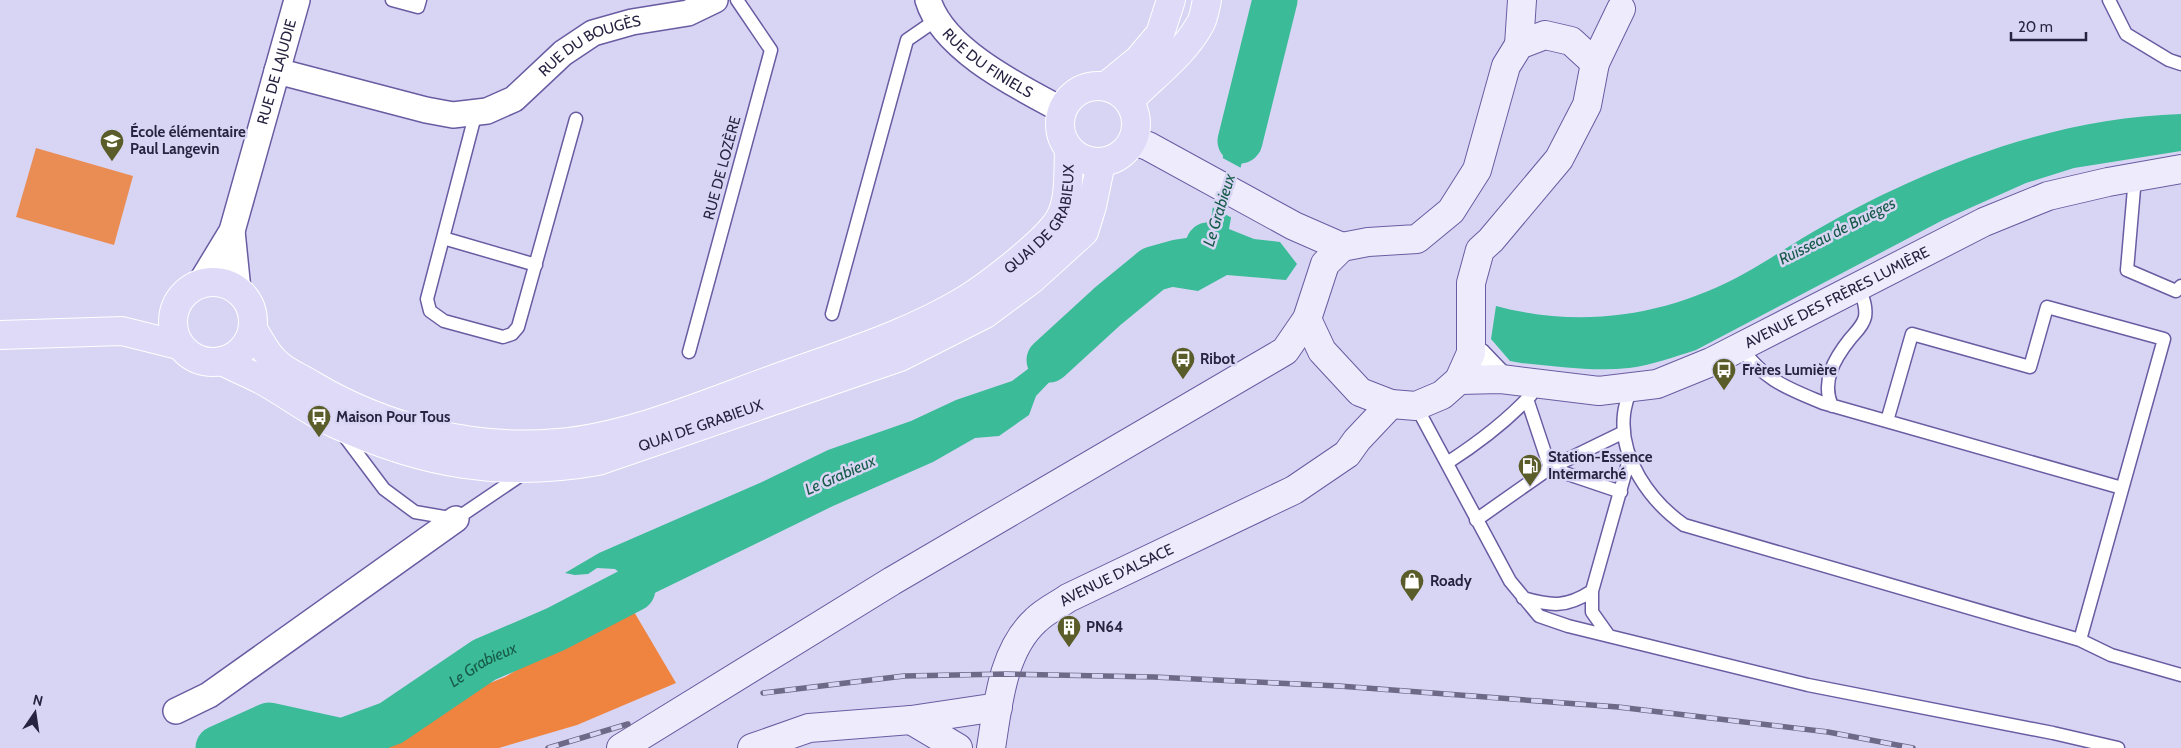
<svg xmlns="http://www.w3.org/2000/svg" width="2181" height="748" font-family="Cabin,sans-serif">
<style>
.green{fill:#e98d55}
.forest{fill:#ee843f}
.water{fill:#3bbb98}
.pier{fill:#d8d5f4}
.lines{fill:none;stroke-linecap:round;stroke-linejoin:round}
.river{stroke:#3bbb98;stroke-width:45}
.lane-casing{stroke:#695ca2;stroke-width:15}
.street-casing{stroke:#695ca2;stroke-width:28}
.secondary-casing{stroke:#695ca2;stroke-width:30}
.primary-casing{stroke:#fff;stroke-width:30}
.lane{stroke:#fff;stroke-width:12}
.street{stroke:#fff;stroke-width:25}
.secondary{stroke:#eeecfc;stroke-width:28}
.primary{stroke:#dedaf8;stroke-width:28}
.rail-casing{stroke:#6d6987;stroke-width:5.5}
.rail{stroke:#d8d5f4;stroke-width:4;stroke-dasharray:11;stroke-linecap:butt}
.labels{text-anchor:middle;dominant-baseline:central;stroke-width:5;stroke-linejoin:round;paint-order:stroke}
.street-label{font-size:15px;fill:#282341;stroke:#d8d5f4}
.poi-label{font-size:15px;font-weight:bold;fill:#282341;stroke:#d8d5f4;text-anchor:start}
.water-label{font-size:16px;font-style:italic;fill:#175b48;stroke:#d8d5f4}
</style>
<rect width="100%" height="100%" fill="#d8d5f4"/>
<path class="green" d="M36 148 133 176 114 245 16 217Z"/>
<path class="forest" d="M630 605 676 683 577 725 499 748H335L342 741 505 677 563 641Z"/>
<path class="water" d="M1256 78 1266 80C1272 96 1261 106 1255 119 1241 154 1236 192 1229 229L1254 239 1280 242 1297 264 1286 280 1227 275 1198 291 1173 287 1168 274 1157 268 1172 254H1187L1202 248 1210 228 1214 198 1227 138 1239 119Z
M2181 114V151L2074 168 2026 183 1943 220 1696 350C1674 357 1652 365 1629 368 1593 372 1557 366 1521 363L1510 361 1491 339 1496 306C1582 329 1669 316 1747 272 1765 262 1783 250 1801 239 1836 218 1872 199 1908 183 1994 144 2086 117 2181 114Z
M1094 319 1058 373 1036 396 1029 415 999 436 975 438 933 462 833 506 630 605 578 618 614 587 620 573 615 569 597 568 588 574 575 575 565 573 599 553 762 482 828 450 911 421 956 400 1012 381Z
M237 725H269L234 748H200Z"/>
<path class="pier" d="M1219 156 1243 169 1234 219 1210 206Z"/>
<g class="lines">
<g class="river">
<path d="M1240 141 1275 0"/>
<path d="M1049 360 1108 306 1153 269 1178 262 1204 258 1208 245"/>
<path id="s1" d="M218 748 269 725 342 741 391 723 484 660 556 629 633 589"/>
</g>
<defs>
<path id="lane" d="M392 0 418 7 420 0
M2109 0 2126 34 2169 60 2181 64
M476 112 427 299 430 311 444 321 503 337 512 334 518 327 576 119
M2135 177 2127 270 2176 291 2181 286
M443 238 536 265
M832 314 907 40 936 20
M1740 347C1766 381 1785 387 1823 403L2122 488
M689 352 771 50 737 0
M1631 387C1628 396 1625 405 1624 414 1619 458 1650 501 1684 525L2080 640 2111 655 2181 675
M1527 399 1550 468 1621 492
M1416 406 1510 581 1539 616 1568 626 1808 685 2053 733 2118 748
M1832 406C1821 382 1834 359 1850 339 1855 333 1863 326 1865 317 1867 306 1862 296 1859 287
M1887 421 1912 334 2030 367 2047 307 2164 339 2080 640
M342 433 384 489 415 512 456 519 524 473
M1447 463C1478 443 1506 422 1531 395
M1476 520 1550 468 1624 432
M1523 598C1551 606 1566 608 1592 591
M1609 636 1592 612V591L1630 456"/>
<g id="street">
<path id="s2" d="M928 0C943 50 1019 87 1062 110"/>
<path id="s3" d="M277 71 426 110 453 115 487 111 514 99 563 53 593 33 632 22 688 13 715 0"/>
<path d="M232 231 238 290"/>
<path id="s4" d="M201 282 232 231 297 0"/>
<path d="M1471 353 1478 355 1501 379"/>
<path d="M176 711 209 695 456 519"/>
</g>
<g id="secondary">
<path d="M1519 45 1522 0"/>
<path d="M1133 141 1148 146 1294 226 1342 247"/>
<path d="M1307 319 1322 351 1360 392 1391 404 1416 406 1442 395 1459 380 1471 353V283L1480 250 1491 240 1559 159 1587 105 1595 63 1621 9"/>
<path id="s5" d="M1459 380 1501 379 1599 391 1657 384 1711 362 1984 222 2048 196 2108 182 2181 169"/>
<path d="M911 720 958 748"/>
<path d="M621 748 892 581 1285 351 1307 319 1325 264 1342 247 1368 242 1417 239 1451 211 1477 170 1506 66 1519 45 1545 35 1571 41 1595 63"/>
<path d="M752 748 809 728 911 720 998 707"/>
<path id="s6" d="M991 748C998 705 1002 651 1036 620 1045 611 1058 605 1068 598L1294 490 1347 454 1357 440 1391 404"/>
</g>
<g id="primary">
<circle cx="1098" cy="124" r="38"/>
<path d="M1106 86 1139 59 1160 34 1171 0"/>
<path d="M1129 101C1152 77 1182 56 1199 26 1204 19 1205 8 1207 0"/>
<circle cx="213" cy="322" r="40"/>
<path id="s7" d="M253 329C261 342 267 356 279 365 288 373 301 378 312 385 384 428 474 451 558 443 631 437 709 402 777 378 840 355 907 335 965 300 988 286 1048 240 1060 218 1070 200 1068 171 1069 151"/>
<path d="M0 335 122 331 178 345"/>
<path id="s8" d="M222 361C237 369 253 375 267 383 290 396 312 413 336 424 423 464 503 478 598 461L900 357 985 314 1031 280 1084 232 1092 206 1101 163"/>
</g>
</defs>
<use href="#lane" class="lane-casing"/>
<use href="#street" class="street-casing"/>
<use href="#secondary" class="secondary-casing"/>
<use href="#primary" class="primary-casing"/>
<use href="#lane" class="lane"/>
<use href="#street" class="street"/>
<use href="#secondary" class="secondary"/>
<use href="#primary" class="primary"/>
<defs>
<path id="rail" d="M763 693 904 676 1006 674 1154 677 1339 686 1618 707 1828 732 1913 748
M548 748 628 724"/>
</defs>
<use href="#rail" class="rail-casing"/>
<use href="#rail" class="rail"/>
</g>
<defs>
<symbol id="school-pin" viewBox="-11 -11 22 30"><path d="M0 17L-7.5 6A9.5 9.5 0 1 1 7.5 6Z" fill="#5a5c29" stroke="#d8d5f4"/><path d="M0-5L7-2L0 1L-7-2ZM-4 1L0 2.5L4 1V4Q0 6-4 4Z" fill="#fff"/></symbol>
<symbol id="bus-pin" viewBox="-11 -11 22 30"><path d="M0 17L-7.5 6A9.5 9.5 0 1 1 7.5 6Z" fill="#5a5c29" stroke="#d8d5f4"/><path d="M-5-6H5V4H4V6H2V4H-2V6H-4V4H-5ZM-3.5-4V0h7V-4ZM-3.5 1.2v1.5H-2V1.2ZM2 1.2v1.5H3.5V1.2Z" fill="#fff"/></symbol>
<symbol id="fuel-pin" viewBox="-11 -11 22 30"><path d="M0 17L-7.5 6A9.5 9.5 0 1 1 7.5 6Z" fill="#5a5c29" stroke="#d8d5f4"/><path d="M-5.5-6h7V0h2V4h1.3V-2.5L3-4.5l.8-.8L6-3V5H2.5V1h-1V6h-7ZM-4.2-4.7v3.2H.2V-4.7Z" fill="#fff"/></symbol>
<symbol id="shop-pin" viewBox="-11 -11 22 30"><path d="M0 17L-7.5 6A9.5 9.5 0 1 1 7.5 6Z" fill="#5a5c29" stroke="#d8d5f4"/><path d="M-5-2.5h2.3a2.7 3.5 0 0 1 5.4 0H5L5.5 6h-11ZM-1.5-2.5h3a1.5 2.3 0 0 0-3 0Z" fill="#fff"/></symbol>
<symbol id="building-pin" viewBox="-11 -11 22 30"><path d="M0 17L-7.5 6A9.5 9.5 0 1 1 7.5 6Z" fill="#5a5c29" stroke="#d8d5f4"/><path d="M-4-6H4V6H1V3H-1V6H-4ZM-2.5-4.3h1.7v1.8h-1.7ZM.8-4.3h1.7v1.8H.8ZM-2.5-1h1.7V.8h-1.7ZM.8-1h1.7V.8H.8Z" fill="#fff"/></symbol>
</defs>
<g fill-rule="evenodd">
<use href="#school-pin" x="98" y="127" width="28" height="38"/>
<use href="#bus-pin" x="1169" y="345" width="28" height="38"/>
<use href="#bus-pin" x="1710" y="356" width="28" height="38"/>
<use href="#bus-pin" x="305" y="403" width="28" height="38"/>
<use href="#fuel-pin" x="1516" y="452" width="28" height="38"/>
<use href="#shop-pin" x="1398" y="567" width="28" height="38"/>
<use href="#building-pin" x="1055" y="613" width="28" height="38"/>
</g>
<g class="labels">
<g class="street-label">
<text stroke="none"><textPath href="#s3" startOffset="340">RUE DU BOUGÈS</textPath></text>
<text stroke="none"><textPath href="#s2" startOffset="89">RUE DU FINIELS</textPath></text>
<text stroke="none"><textPath href="#s4" startOffset="225">RUE DE LAJUDIE</textPath></text>
<text transform="translate(722 168) rotate(-75)">RUE DE LOZÈRE</text>
<text stroke="none"><textPath href="#s7" startOffset="889">QUAI DE GRABIEUX</textPath></text>
<text stroke="none"><textPath href="#s5" startOffset="399">AVENUE DES FRÈRES LUMIÈRE</textPath></text>
<text stroke="none"><textPath href="#s8" startOffset="508">QUAI DE GRABIEUX</textPath></text>
<text stroke="none"><textPath href="#s6" startOffset="231">AVENUE D'ALSACE</textPath></text>
</g>
<g class="poi-label">
<text x="130" y="132">École élémentaire<tspan x="130" dy="17">Paul Langevin</tspan></text>
<text x="1200" y="359">Ribot</text>
<text x="1742" y="370">Frères Lumière</text>
<text x="336" y="417">Maison Pour Tous</text>
<text x="1548" y="457">Station-Essence<tspan x="1548" dy="17">Intermarché</tspan></text>
<text x="1430" y="581">Roady</text>
<text x="1086" y="627">PN64</text>
</g>
<g class="water-label">
<text transform="translate(1219 210) rotate(-73)">Le Grabieux</text>
<text transform="translate(1837 231) rotate(-27)">Ruisseau de Bruèges</text>
<text transform="translate(840 475) rotate(-24)">Le Grabieux</text>
<text stroke="none"><textPath href="#s1" startOffset="292">Le Grabieux</textPath></text>
</g>
</g>
<g transform="translate(35 713) rotate(13)" stroke="#d8d5f4" stroke-width="4" paint-order="stroke">
<path d="M0-4L9 19L0 12L-9 19Z" fill="#282341"/>
<text y="-8" font-size="14" font-weight="bold" text-anchor="middle" fill="#282341">N</text>
</g>
<path d="M2011 32v8h75v-8" fill="none" stroke="#282341" stroke-width="2.5"/>
<text x="2018" y="32" font-size="15" fill="#282341" stroke="#d8d5f4" stroke-width="4" paint-order="stroke">20 m</text>
</svg>
